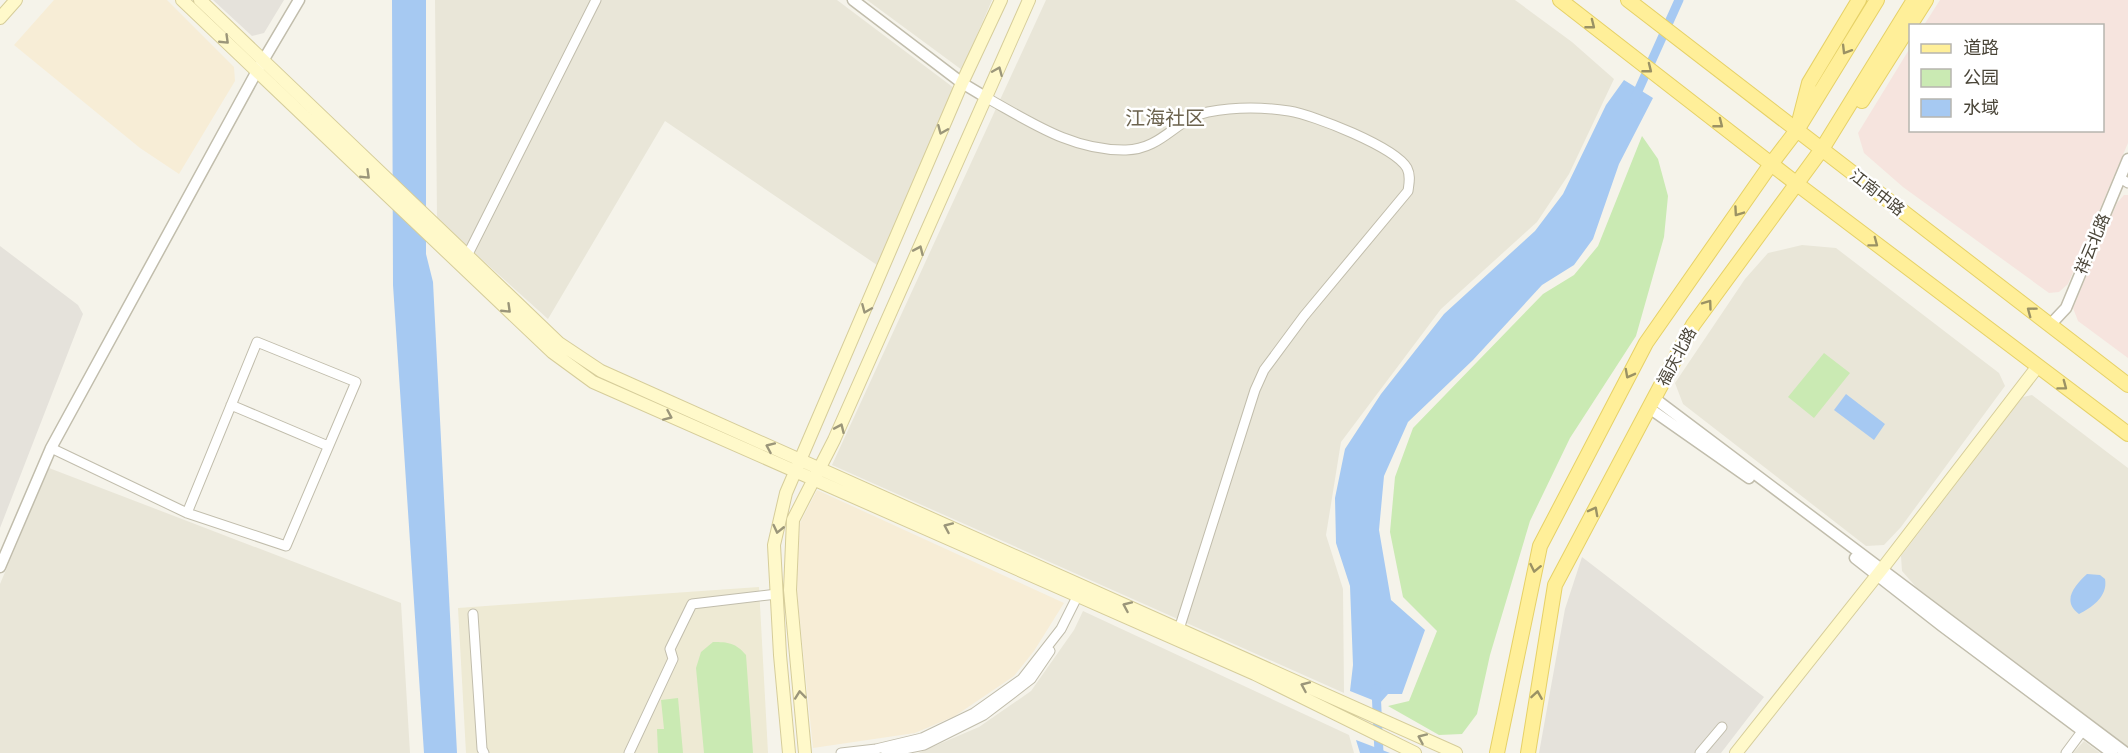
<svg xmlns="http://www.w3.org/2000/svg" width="2128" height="753" font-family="'Nunito Sans','Noto Sans SC',sans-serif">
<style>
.residential{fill:#e9e6d8}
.commercial{fill:#f7edd6}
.industrial{fill:#e5e2db}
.education{fill:#eeead4}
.medical{fill:#f6e4de}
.green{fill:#caeab3}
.water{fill:#a6c9f2}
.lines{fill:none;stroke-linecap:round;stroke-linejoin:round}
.canal{stroke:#a6c9f2;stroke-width:9}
.minor-casing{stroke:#c1bdac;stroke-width:11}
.tertiary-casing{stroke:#c1bdac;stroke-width:13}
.secondary-casing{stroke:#d6cd9a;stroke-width:14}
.primary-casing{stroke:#e6d167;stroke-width:16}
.minor{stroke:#fff;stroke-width:9}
.tertiary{stroke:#fff;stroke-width:10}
.secondary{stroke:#fff9ca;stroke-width:12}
.primary{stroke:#ffef99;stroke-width:14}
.oneway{stroke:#9b9264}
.oneway2{stroke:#9b967a}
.labels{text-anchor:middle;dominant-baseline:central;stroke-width:5;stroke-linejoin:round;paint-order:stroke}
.street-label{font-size:16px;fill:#4a4538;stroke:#fff}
.quarter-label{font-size:20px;fill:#6d644f;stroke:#fff}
</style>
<rect width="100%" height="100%" fill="#f5f3ea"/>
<path class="residential" d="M435 0H837L954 88 877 265 665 121 548 319 437 219Z
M867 0H992L962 70Z
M1046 0H1515L1572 42 1614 79 1569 174 1537 222 1441 309 1341 442 1326 535 1343 589 1344 693 832 465Z
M1802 245 1836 248 1999 373 2005 386 1901 527 1884 545 1866 546 1683 404 1675 383 1745 279 1768 253Z
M2032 395 2128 468V748L1916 587 1902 571 1901 556 2023 397Z
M49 468 401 603 410 753H0V584Z
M1083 611 1349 735 1354 753H918L979 727 1031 691 1074 630Z
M2084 741 2100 753H2073Z"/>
<path class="commercial" d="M54 0H167L234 67 235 81 179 174 140 148 14 45Z
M817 490 1064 603 1034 651 1014 676 955 716 915 733 813 748 796 583 800 523Z"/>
<path class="industrial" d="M213 0H284L264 33 252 36Z
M0 246 78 305 83 314 0 528Z
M1582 557 1764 697 1721 753H1539L1565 609Z"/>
<path class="education" d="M759 587 768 753H466L458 608Z"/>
<path class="medical" d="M1940 0H2128V143L2068 284 2059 292 2049 293 1903 187 1864 153 1858 133 1910 48V130H2102V26L1924 25Z
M2124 195H2128V358L2078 321 2073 308 2117 203Z"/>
<path class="green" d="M1642 136 1658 159 1668 196 1664 237 1636 336 1570 438 1530 521 1490 655 1477 714 1462 734 1439 735 1388 706 1409 701 1437 631 1403 597 1390 532 1395 477 1413 428 1543 294 1574 275 1598 246Z
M1824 353 1850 373 1814 418 1788 397Z
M713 642C728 642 736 643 746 655L753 753H704L696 668 701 652Z
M678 698 683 753H658L657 729H664L661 700Z"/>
<path class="water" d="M392 0H426V254L433 282 457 753H424L393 285Z
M1624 80 1653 98 1619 164 1593 239 1574 265 1542 285 1473 360 1408 422 1384 476 1379 530 1391 600 1425 630 1402 694H1388L1380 703 1350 691 1353 665 1350 586 1336 543 1335 498 1345 449 1381 394 1444 314 1535 231 1563 194 1606 105Z
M1846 394 1885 424 1874 440 1834 410Z
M2087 574 2100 575 2105 579C2108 596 2093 607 2079 614 2061 601 2075 585 2087 574Z
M1356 740 1390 753H1360Z"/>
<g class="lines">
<path class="canal" d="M1634 100 1679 0
M1376 689 1379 753"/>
<defs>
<path id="minor" d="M987 98C1032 123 1073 151 1126 150 1163 149 1176 118 1208 112 1234 107 1263 107 1289 111 1314 115 1395 147 1407 168 1411 176 1409 183 1408 191L1304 316 1264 370 1255 390 1181 623 1176 633
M2120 178 2128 183
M465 260 596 0
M231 405 328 446
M51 448 187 513 286 546 356 382 257 342 187 513
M473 614 482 749 484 753
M629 753 673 659 670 649 692 604 777 594
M841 753 876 749 922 738 974 713 1022 679 1061 629 1080 591
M886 753 924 745 984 715 1031 679 1050 651
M1700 753 1722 727
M2066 753 2086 726"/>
<path id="tertiary" d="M853 0 962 83 987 98
M2050 325 2066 308 2128 159
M1654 398 2126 753
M1649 408 1749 478
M1855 558 1942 626 2112 753
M0 567 51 448 257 71 299 0"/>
<path id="secondary" d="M182 0 552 352 593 382 1255 674 1415 753
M200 0 559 343 601 371 1456 753
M0 18 16 0
M789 753 780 655 774 545 786 493 962 83 1001 0
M805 753 790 590 793 520 834 440 1029 0
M1736 753 1882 569 2038 366"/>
<path id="primary" d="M1560 0 1797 184 2128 434
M1628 0 2128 385
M1862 101 1926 0
M1800 118 1809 83 1859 0
M1497 753 1540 546 1646 343 1771 164 1797 130 1877 0
M1528 753 1555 585 1693 325 1822 149 1914 0"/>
</defs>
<use href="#minor" class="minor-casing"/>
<use href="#tertiary" class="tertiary-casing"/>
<use href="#secondary" class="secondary-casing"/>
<use href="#primary" class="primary-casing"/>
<use href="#minor" class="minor"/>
<use href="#tertiary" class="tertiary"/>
<use href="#secondary" class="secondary"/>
<use href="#primary" class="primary"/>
</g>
<defs><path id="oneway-chevron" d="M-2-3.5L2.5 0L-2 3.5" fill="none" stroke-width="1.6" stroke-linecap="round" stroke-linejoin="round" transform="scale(1.5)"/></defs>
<g class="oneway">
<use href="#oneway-chevron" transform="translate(1591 25) rotate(38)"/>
<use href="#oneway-chevron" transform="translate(1846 50) rotate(121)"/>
<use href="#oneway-chevron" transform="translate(1648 69) rotate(38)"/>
<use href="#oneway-chevron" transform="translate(1719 124) rotate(38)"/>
<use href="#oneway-chevron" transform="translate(1738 212) rotate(125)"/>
<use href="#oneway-chevron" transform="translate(1874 243) rotate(37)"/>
<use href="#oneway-chevron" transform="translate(1708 304) rotate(-54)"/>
<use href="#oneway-chevron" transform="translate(2031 311) rotate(-143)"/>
<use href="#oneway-chevron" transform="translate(1629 374) rotate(118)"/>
<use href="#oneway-chevron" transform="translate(2063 386) rotate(37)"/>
<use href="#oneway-chevron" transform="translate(1594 511) rotate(-62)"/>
<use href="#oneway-chevron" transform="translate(1535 568) rotate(102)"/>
<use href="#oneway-chevron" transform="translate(1537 695) rotate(-81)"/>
</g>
<g class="oneway2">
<use href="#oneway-chevron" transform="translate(225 40) rotate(44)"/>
<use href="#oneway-chevron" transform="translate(998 71) rotate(-67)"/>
<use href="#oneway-chevron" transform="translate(942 130) rotate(113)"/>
<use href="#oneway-chevron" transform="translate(366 175) rotate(44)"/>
<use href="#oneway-chevron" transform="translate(919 250) rotate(-66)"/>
<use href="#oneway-chevron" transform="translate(507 309) rotate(44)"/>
<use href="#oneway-chevron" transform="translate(866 309) rotate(113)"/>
<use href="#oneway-chevron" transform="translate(668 416) rotate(24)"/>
<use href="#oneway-chevron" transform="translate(840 428) rotate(-66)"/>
<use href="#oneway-chevron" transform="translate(770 447) rotate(-156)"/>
<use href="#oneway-chevron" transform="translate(948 527) rotate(-156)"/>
<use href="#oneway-chevron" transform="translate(778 529) rotate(103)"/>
<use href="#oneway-chevron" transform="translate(1127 606) rotate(-156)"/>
<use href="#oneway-chevron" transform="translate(1305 686) rotate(-156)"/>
<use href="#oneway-chevron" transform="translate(800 695) rotate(-96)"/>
<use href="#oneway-chevron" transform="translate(1422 738) rotate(-156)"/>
</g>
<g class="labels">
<g class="street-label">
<text transform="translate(1877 193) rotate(38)">江南中路</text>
<text transform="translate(2093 244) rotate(-67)">祥云北路</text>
<text transform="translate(1677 357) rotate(-62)">福庆北路</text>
</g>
<g class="quarter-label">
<text x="1165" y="118">江海社区</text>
</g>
</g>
<rect x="1909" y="24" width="195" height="108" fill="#ffffff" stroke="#b7b5af" stroke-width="1.5"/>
<rect x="1921" y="44" width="30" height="9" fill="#ffef99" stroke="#b7b5af" stroke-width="1.5"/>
<text x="1963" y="54" font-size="18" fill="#4a4538">道路</text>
<rect x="1921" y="69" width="30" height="18" fill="#caeab3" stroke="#b7b5af" stroke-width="1.5"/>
<text x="1963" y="84" font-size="18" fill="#4a4538">公园</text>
<rect x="1921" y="99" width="30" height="18" fill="#a6c9f2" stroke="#b7b5af" stroke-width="1.5"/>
<text x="1963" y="114" font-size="18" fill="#4a4538">水域</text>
</svg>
